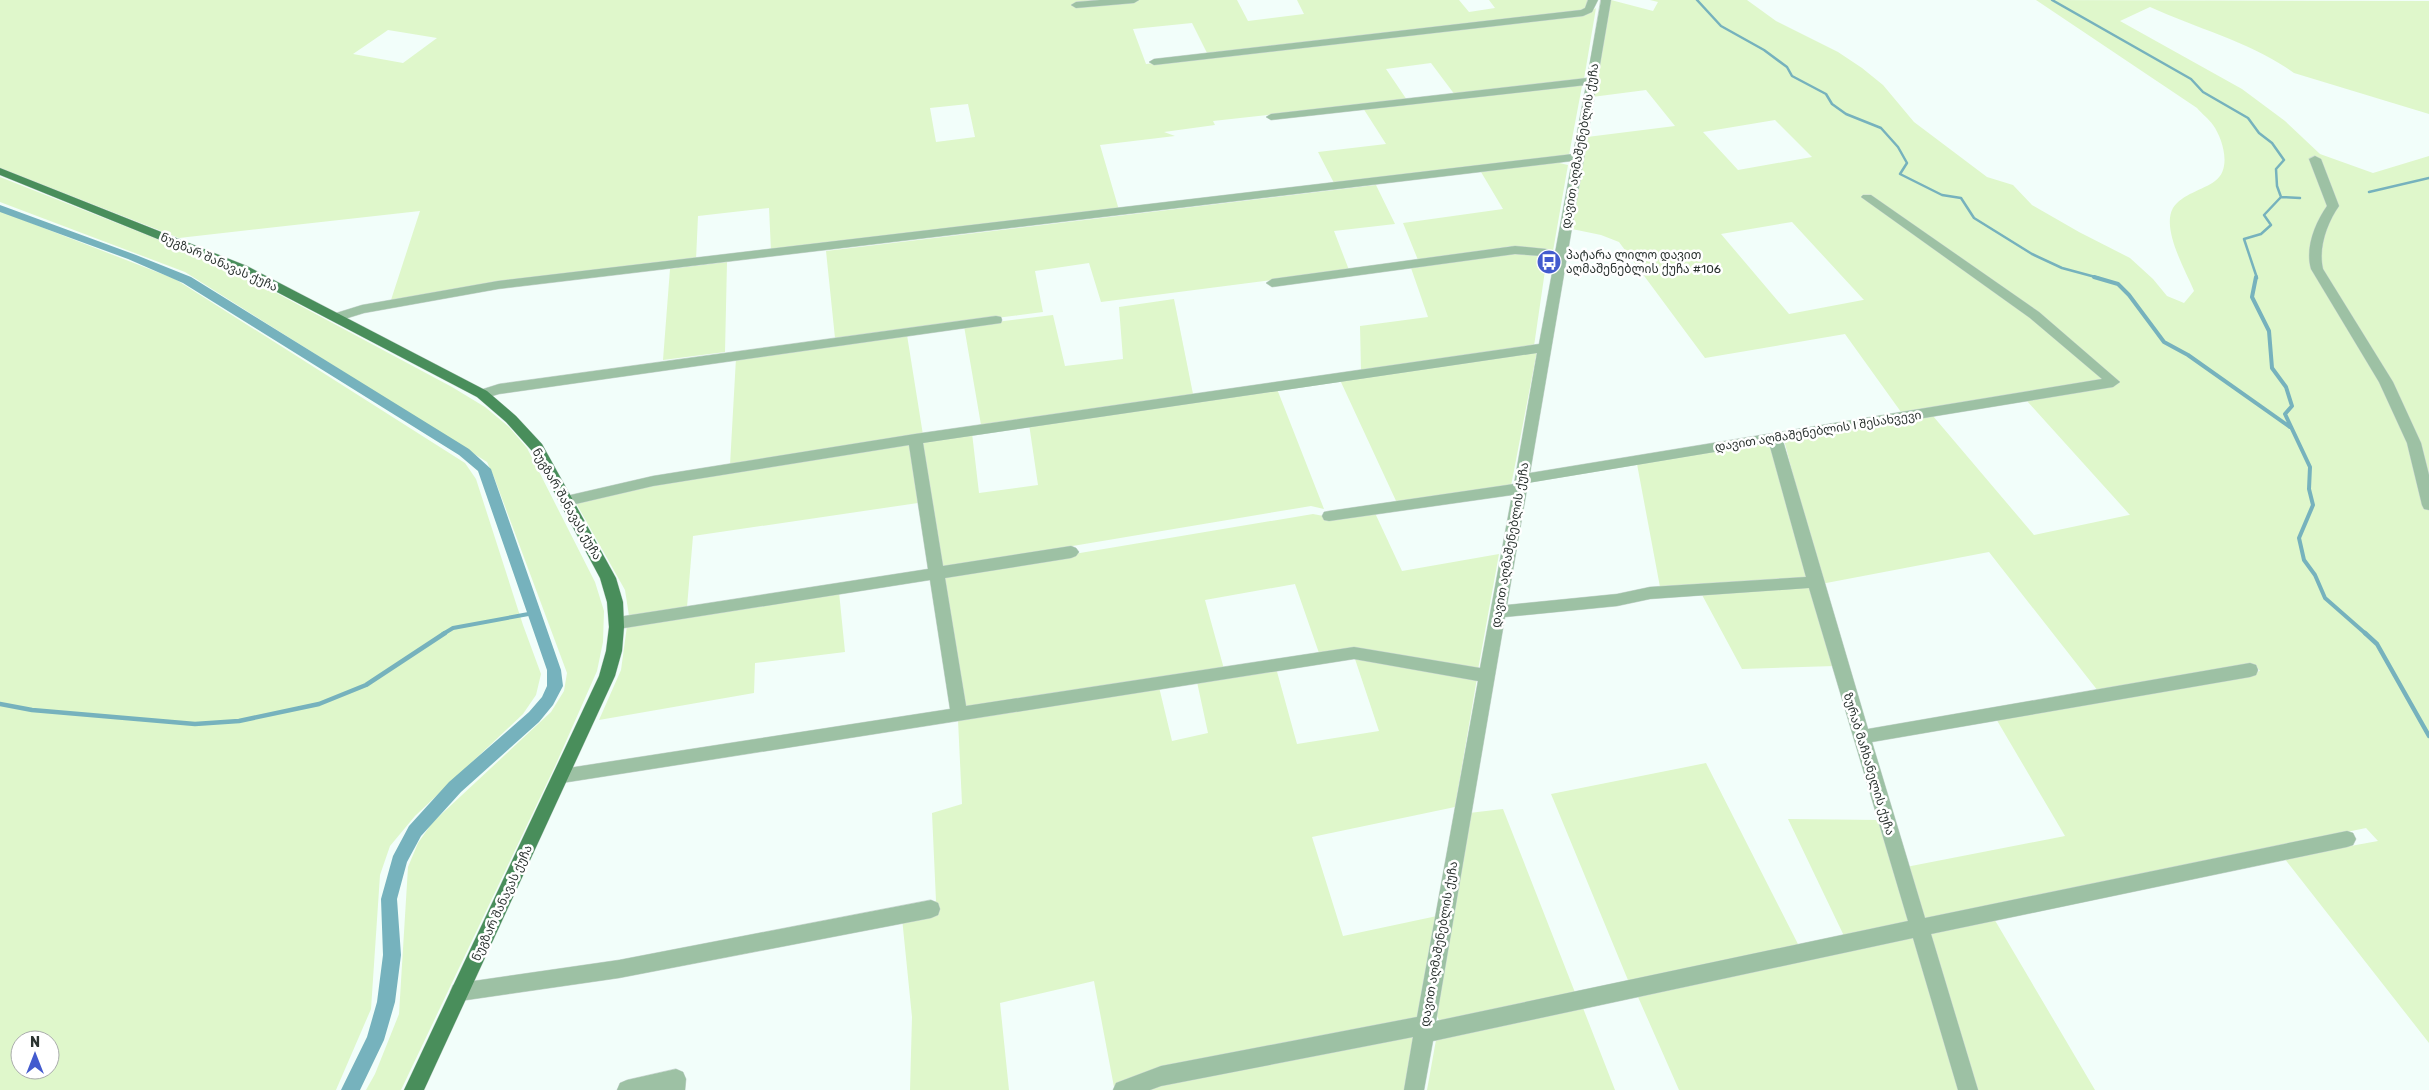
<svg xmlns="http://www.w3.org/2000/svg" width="2429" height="1090" font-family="Rubik,'Noto Sans Georgian',sans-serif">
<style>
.green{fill:#dff7cb;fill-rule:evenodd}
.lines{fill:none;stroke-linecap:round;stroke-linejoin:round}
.stream-far2{stroke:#76b2bd;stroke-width:2.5}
.stream-far1{stroke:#76b2bd;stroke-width:4}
.stream{stroke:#76b2bd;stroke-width:4.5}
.canal{fill:#76b2bd;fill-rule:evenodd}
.minor-casing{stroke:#ced9d6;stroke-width:1}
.major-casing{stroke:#ced9d6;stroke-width:1}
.minor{fill:#9dc1a4;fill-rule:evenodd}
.major{fill:#498e5b;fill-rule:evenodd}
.labels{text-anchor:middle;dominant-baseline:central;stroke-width:5;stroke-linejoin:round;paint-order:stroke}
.street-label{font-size:12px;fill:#2b3330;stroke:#fff}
.poi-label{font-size:12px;fill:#2b3330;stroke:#fff;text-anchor:start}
</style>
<rect width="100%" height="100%" fill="#f2fefa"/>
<path class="green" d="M0 0H1237L1248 21 1304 14 1297 0H1459L1469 12 1495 8 1489 0H1588L1587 8 1583 11 1207 53 1192 23 1133 29 1146 64 1585 15 1596 8 1584 79 1455 95 1431 63 1386 69 1407 100 1213 121 1215 125 1164 132 1175 136 1100 145 1119 210 771 251 769 208 698 216 696 260 502 281 391 300 420 211 179 238 0 168ZM388 30 437 38 403 63 353 54ZM968 104 975 137 936 142 930 108Z
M1611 0 1653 11 1658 2 1650 0H1747L1776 21 1838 52 1862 68 1883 85 1914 122 1987 177 2013 185 2032 205 2079 232 2130 258 2153 279 2167 296 2184 303 2194 291C2186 271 2161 229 2173 208 2182 194 2203 190 2215 181 2232 169 2223 139 2213 125 2209 119 2202 114 2197 108L2036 0 2429 1V114L2294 73C2251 42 2198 29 2150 7L2120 21 2242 89 2285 121 2320 154 2373 173 2429 156V1043L2284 858 2378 841 2366 828 1922 920 1906 867 2065 836 1995 717 2260 671 2255 665 2098 691 1989 552 1821 584 1782 432 1901 412 1845 334 1705 358 1619 242 1601 235 1572 229 1587 137 1675 126 1646 90 1592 97ZM1775 120 1812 157 1738 170 1703 132ZM1792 222 1864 300H1863L1789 314 1721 234ZM2027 401 2130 515H2129L2034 535 1933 416Z
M1579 85 1582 86 1569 155 1335 185 1318 152 1386 144 1363 108Z
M1555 162 1568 165 1553 251 1512 246 1418 260 1403 223 1503 209 1481 172Z
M0 177 228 267 452 387 485 407 509 427 527 448 595 582 604 611 603 642 597 671 556 764 401 1090H366L375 1074 399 1014 408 867 418 843 432 823 551 712 564 691 567 673 494 477 487 462 185 272 0 202Z
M1376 185 1395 224 1334 231 1349 270 1101 302 1089 263 1035 271 1043 312 835 338 826 251Z
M0 211 175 279 465 463 476 479 523 625 541 674 536 695 523 714 415 816 390 846 380 875 371 1009 336 1090H0ZM20 1040H50V1070H20Z
M1513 253 1547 257 1534 346 1361 371 1360 326 1428 317 1411 268Z
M727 262 725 352 663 360 670 269Z
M1174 299 1193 394 981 425 964 326 1053 315 1065 366 1123 359 1119 307Z
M907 335 923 435 730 465 736 358Z
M1537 351 1511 486 1397 503 1340 380Z
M1277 389 1324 509 1311 506 941 568 921 442 972 433 979 493 1038 485 1029 424Z
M910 444 918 503 693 536 687 607 629 616 625 590 576 503 654 485Z
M1764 444 1771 448 1808 575 1805 579 1660 587 1637 464Z
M1375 513 1402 571 1499 554 1478 670 1319 653 1295 584 1205 600 1224 669 963 709 942 576 1313 514 1334 518Z
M1811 587 1835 666 1742 669 1701 593Z
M839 592 845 652 755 663 754 693 599 720 621 670 627 626Z
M1354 656 1477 678 1455 807 1312 837 1343 936 1437 916 1421 1017 1114 1087 1094 981 1000 1003 1009 1090H910L912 1017 901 908 936 901 932 813 962 804 958 720 1159 687 1172 741 1208 733 1197 682 1276 668 1297 744 1379 731Z
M1706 763 1800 948 1630 985 1551 794Z
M1503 809 1576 995 1440 1022 1436 1014 1469 813Z
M1788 819 1882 820 1912 924 1845 938Z
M1993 917 2095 1090H1973L1926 934Z
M1914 936 1961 1090H1679L1638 997Z
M1583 1008 1615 1090H1427L1436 1040Z
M1417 1030 1406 1090H1149L1165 1083Z"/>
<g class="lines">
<path class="stream-far2" d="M1697 0 1721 26 1764 50 1787 67 1792 76 1826 94 1832 104 1846 114 1881 128 1898 147 1907 163 1900 174 1942 195 1961 198 1974 218 2032 254 2062 268 2099 278
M2052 0 2191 79 2203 92 2248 118 2259 133 2272 143 2284 160 2276 169 2277 186 2281 197 2264 215 2271 225 2261 234 2244 239 2257 278
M2369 192 2429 178
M2281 197 2300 198"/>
<path class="stream-far1" d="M2094 277 2118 284 2129 295 2164 342 2188 355 2290 427
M2256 277 2252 297 2269 331 2272 368 2286 387 2292 406 2285 414 2310 467 2309 489 2313 505 2299 538 2304 560 2315 575 2325 598 2366 634
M443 634 453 628 534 613"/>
<path class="stream" d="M2365 633 2377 644 2429 736
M0 704 32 710 195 724 239 721 319 704 366 685 445 633"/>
<path class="canal" d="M0 205 136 255 191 277 469 449 491 469 561 670 563 686 553 705 539 722 461 792 421 836 407 862 397 899 401 955 395 1002 384 1040 360 1090H341L367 1037 377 1002 383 955 381 899 393 856 409 826 449 782 529 712 542 697 547 686V670L478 471 459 455 183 283 128 259 0 212Z"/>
<defs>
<path id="minor" d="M1100 0H1139L1134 3 1076 8 1071 5 1076 2Z
M1588 0H1598L1592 12 1583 16 1154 65 1149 62 1154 59 1581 10 1585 8Z
M1601 0H1611L1530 473 2102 379 2030 318 1861 197 1863 195H1871L2039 312 2120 382 2113 387 1783 441 1868 729 2250 663 2256 665 2258 670 2256 675 2250 677 1872 742 1925 918 2347 831 2353 833 2356 839 2353 845 2347 847 1931 934 1978 1090H1958L1913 938 1433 1041 1424 1090H1404L1413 1037 1161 1086 1150 1090H1113L1116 1083 1161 1066 1417 1017 1478 681 1354 659 562 783 556 781 553 776 556 771 562 769 950 709 930 580 618 629 612 627 610 623 612 619 618 617 928 569 909 445 653 486 567 506 562 505 560 501 562 497 653 476 915 434 1539 344 1554 262 1543 256 1515 254 1272 287 1266 283 1272 279 1515 246 1546 249 1555 253 1572 161 498 289 364 313 338 321 332 317 333 314 362 305 498 281 1573 154 1586 85 1271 120 1266 117 1271 114 1587 78ZM1537 353 1514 484 1329 511 1324 512 1322 516 1324 520 1329 521 1512 495 1480 668 1354 647 966 706 945 578 1071 558 1076 556 1079 552 1076 548 1071 546 943 566 923 443ZM1769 443 1806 577 1650 587 1617 594 1507 605 1528 483ZM1809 588 1908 921 1436 1021 1505 617 1617 606 1650 599Z
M2315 156 2321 159 2339 206C2327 223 2318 248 2323 269L2393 382 2421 443 2429 475V510L2424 509 2422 505 2407 443 2379 382 2311 269C2305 248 2315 223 2327 206L2309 159Z
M996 316 1001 317 1002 320 1001 323 499 394 482 399 475 394 477 391 499 384Z
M931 900 938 903 940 909 938 915 931 918 619 978 460 1001 453 999 450 992 453 985 460 983 619 960Z
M676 1069 683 1072 686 1079 685 1090H617L620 1083 627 1080Z"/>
<path id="major" d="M0 168 247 266 487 391 516 416 542 444 616 578 623 602 624 627 622 651 615 676 424 1090H404L599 676 606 651 609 627 607 602 600 578 532 451 506 422 477 397 239 272 0 175Z"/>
</defs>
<use href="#minor" class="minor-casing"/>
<use href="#major" class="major-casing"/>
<use href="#minor" class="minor"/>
<use href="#major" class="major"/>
</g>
<defs>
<symbol id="bus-disc" viewBox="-11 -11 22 22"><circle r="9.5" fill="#435bce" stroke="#fff"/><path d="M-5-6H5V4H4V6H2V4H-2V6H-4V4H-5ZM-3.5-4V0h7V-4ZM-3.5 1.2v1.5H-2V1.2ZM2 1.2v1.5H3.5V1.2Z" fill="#fff"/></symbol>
</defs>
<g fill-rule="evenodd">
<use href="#bus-disc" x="1535" y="248" width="28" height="28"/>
</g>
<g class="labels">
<g class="street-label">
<text transform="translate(1580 146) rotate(-80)">დავით აღმაშენებლის ქუჩა</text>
<text transform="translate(219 262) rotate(24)">ნუგზარ შანავას ქუჩა</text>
<text transform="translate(1818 431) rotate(-9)">დავით აღმაშენებლის I შესახვევი</text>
<text transform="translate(567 504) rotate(60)">ნუგზარ შანავას ქუჩა</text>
<text transform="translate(1510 545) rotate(-80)">დავით აღმაშენებლის ქუჩა</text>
<text transform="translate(1869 764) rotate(73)">ზურაბ მაჩხანელის ქუჩა</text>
<text transform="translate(502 903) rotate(-65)">ნუგზარ შანავას ქუჩა</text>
<text transform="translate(1439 944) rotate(-80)">დავით აღმაშენებლის ქუჩა</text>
</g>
<g class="poi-label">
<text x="1566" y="255">პატარა ლილო დავით<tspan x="1566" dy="14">აღმაშენებლის ქუჩა #106</tspan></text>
</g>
</g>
<g transform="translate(35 1055)"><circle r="24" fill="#ffffff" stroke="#aaadac"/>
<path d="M0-4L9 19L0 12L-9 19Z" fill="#435bce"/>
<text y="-8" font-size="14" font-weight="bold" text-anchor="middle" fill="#2b3330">N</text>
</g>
</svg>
